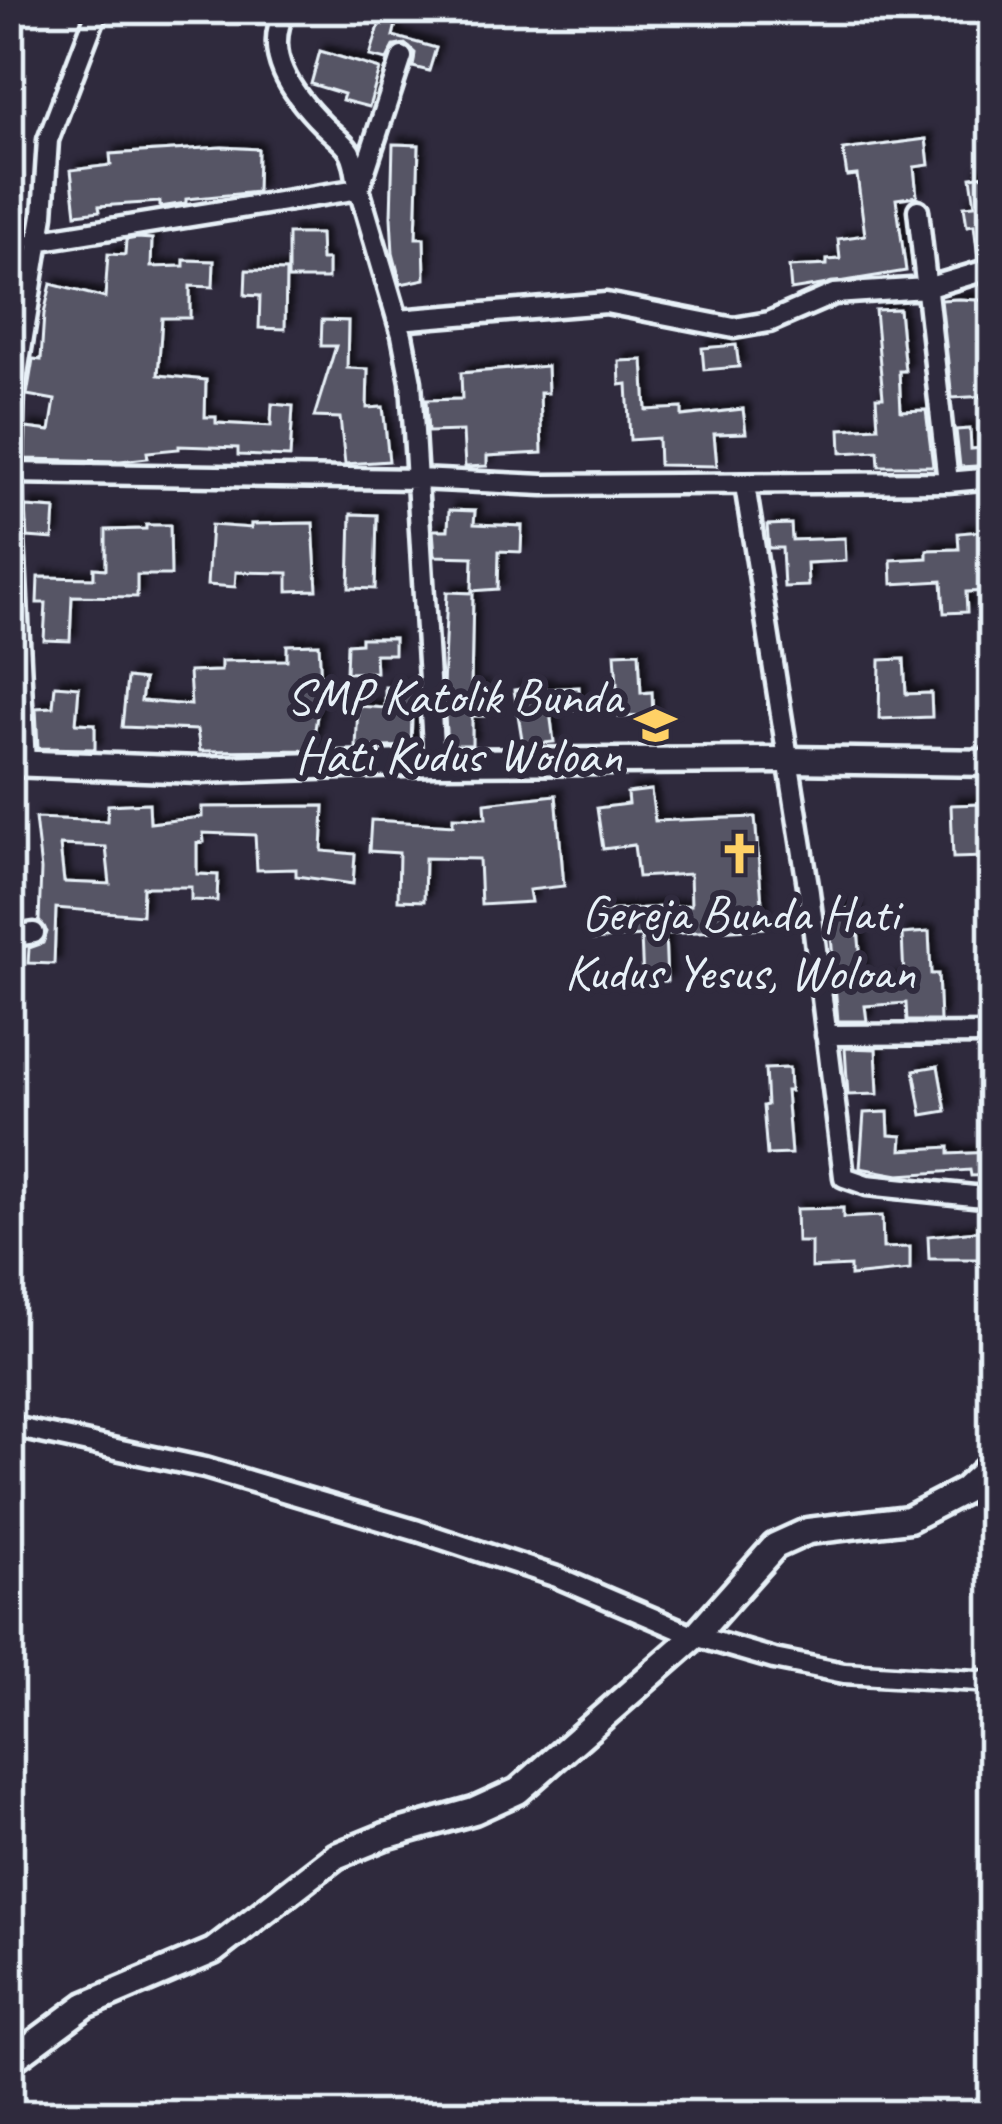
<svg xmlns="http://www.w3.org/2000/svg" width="1002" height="2124" font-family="Caveat,sans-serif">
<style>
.building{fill:#575565;stroke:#e8f1f8;stroke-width:3;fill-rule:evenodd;filter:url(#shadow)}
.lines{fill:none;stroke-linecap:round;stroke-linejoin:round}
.street-casing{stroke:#e8f1f8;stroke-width:27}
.secondary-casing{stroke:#e8f1f8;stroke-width:33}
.street{stroke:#2f2a3d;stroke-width:18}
.secondary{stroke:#2f2a3d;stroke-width:24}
.labels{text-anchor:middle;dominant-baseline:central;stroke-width:12;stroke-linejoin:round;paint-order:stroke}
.poi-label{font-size:51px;fill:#e8f1f8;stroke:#2f2a3d;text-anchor:end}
</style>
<defs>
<filter id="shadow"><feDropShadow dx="6" dy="-6" stdDeviation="3" flood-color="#0009"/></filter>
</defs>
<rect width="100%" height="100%" fill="#2f2a3d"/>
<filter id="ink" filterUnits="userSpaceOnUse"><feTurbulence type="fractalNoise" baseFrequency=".00833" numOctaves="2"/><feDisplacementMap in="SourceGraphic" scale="24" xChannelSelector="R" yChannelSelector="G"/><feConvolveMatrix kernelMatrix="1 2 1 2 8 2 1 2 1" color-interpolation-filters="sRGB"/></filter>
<g filter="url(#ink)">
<path class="building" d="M381 19 396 24 393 36 436 48 429 71 413 67 415 53 405 44 394 46 387 60 370 56Z
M320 51 380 69 369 107 342 100 344 94 311 84Z
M926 139 929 165 914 167 917 196 896 199 906 271 791 290 789 267 827 265V260L840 259 838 239 865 235 857 175 847 176 843 150Z
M393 144 419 145 416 238H424L425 279 401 284 393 253 391 217Z
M222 147 258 149 257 192 186 199V203L160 207V202L99 206 100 211 76 214 71 170 111 165 110 154Z
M993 174V255L978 258 974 225 967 226 964 206 975 205 971 177Z
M288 234H320L321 260H328V279H288Z
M137 238 152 239 151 267 184 266V260L214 261 213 287 190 286V318H162L158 375 206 380 205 417H216V423L271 426 272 404 293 406 290 457 238 455V448L179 446V449L147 452 148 458 120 461 25 459 26 428 50 431 55 400 27 395 33 359 41 360 44 314 51 284 105 298 108 254 125 255 126 240Z
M246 270 286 271 285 329 259 328 260 296 245 295Z
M959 299 993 301V361H985L987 396 952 398 941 300Z
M899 309 905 371H899L901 411 926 410 933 466H879L878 451 841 453 840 429 878 427 876 397H883L875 310Z
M322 320 348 321 347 368 368 369 367 408 383 407 389 461 345 464 340 418 314 417 336 346H321Z
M736 345 739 367 704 370 702 348Z
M643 360 646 410 682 408V416L743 409 746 433 714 434 717 466 659 465 658 438 630 440 627 384 620 385 619 361Z
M547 366 548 393H540L542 453 487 456V466L465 467 463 431 428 432 426 400 462 399 461 373Z
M970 429 971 449 993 447V465L960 467 956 430Z
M26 507 55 509 53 539 28 537Z
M449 510 475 511 474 524 522 526 521 552 499 551 498 589 472 591 473 557 435 556 433 530H448Z
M351 514 377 515 375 589 349 588Z
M313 523 317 590 288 591V573L236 572 235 587 207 585 211 525 251 528V524Z
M791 524 792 540 845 538 846 561 807 563 808 586 784 587 782 548H769L767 525Z
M146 525H170L171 575H137V597L72 596 70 641 44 640 46 603H37L38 577 94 578V568L106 569V530L146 529Z
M982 531 984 568H993V591L966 592 967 612 944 613 942 581 892 584 891 560 927 558V550L959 549 958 533Z
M447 592 473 593 471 688H484V716H472V745H447L443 688Z
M361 638H394V654H375L376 672 346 673 347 644 361 643Z
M319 644 322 702H319L312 750 200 751 197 730 122 727 127 678 144 680 141 701 191 705 189 672 221 671V661L287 660V645Z
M639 652 641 693 652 692 653 716 619 717 615 653Z
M904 659 906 694 931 693 932 717 879 719 880 660Z
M55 685 79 687 76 723 95 724V749L38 748 36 708 53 707Z
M545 685 546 689 579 687 580 710 550 712 554 742 523 745 514 690Z
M385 687 416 688 418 715H412L411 746 356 748 358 706 385 708Z
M651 790 655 821 755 817 764 928 665 934 667 981 643 982 641 936 593 940 591 912 691 905 690 874 638 877 634 845 603 849 597 808 628 804 627 793Z
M556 795 564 886 529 890 531 902 481 905 479 859 425 858 424 901 398 900 399 853 369 851 371 820 453 825V817L486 818 485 803Z
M149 803 150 823 202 817V807L324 806 322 851 355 854 353 884 296 876V869L257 870 255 835 203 833 204 842 197 843V874L218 875 217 901 191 900V887H143L142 915 56 908 54 964 28 963 29 948 43 943 47 932 39 921 41 870 35 818 107 821 108 805ZM60 845 106 847 110 884 64 882Z
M984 804 986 857 953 858 951 805Z
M856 908 863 982 904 979 902 934 929 932 931 974H938L940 1021H907L906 1003 865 1006 867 1021H838L829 911Z
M845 1048 876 1049 878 1094 848 1095Z
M938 1066 946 1111 922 1115 914 1070Z
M789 1068 790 1091H786L791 1154 767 1155 763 1106 767 1105 765 1069Z
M888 1112 889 1135 902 1136 901 1150 949 1147V1154L993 1152V1175L971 1176 970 1170 899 1175 860 1168 864 1113Z
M843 1208V1218L882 1216 883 1248 910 1247V1270L850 1276V1266L811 1268V1242H797L796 1209Z
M976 1231 993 1232V1259H929L928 1236Z"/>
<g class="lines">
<defs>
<path id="street" d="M402 57 359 189 402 335 411 382 434 762
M918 210 948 482
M36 241 359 189C356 177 356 163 350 152 344 142 332 134 323 125 292 94 261 53 286 9
M398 320 606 303 734 328 769 322 834 294 926 288 993 268
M9 473 418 479 543 485 948 482 993 478
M745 485 809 892 844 1177 867 1185 993 1198
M25 765 11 473 14 392 43 215 48 140 98 9
M9 937 34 933
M826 1035 993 1034
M9 1426 205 1468 418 1531 557 1577 695 1636 774 1659 844 1673 993 1682"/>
<path id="secondary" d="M9 763 199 770 434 762 787 760 993 763
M9 2062 86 2005 213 1951 336 1856 385 1836 474 1811 518 1791 695 1636 775 1546 808 1531 909 1519 963 1491 993 1463"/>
</defs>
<use href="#street" class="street-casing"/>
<use href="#secondary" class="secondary-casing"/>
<use href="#street" class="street"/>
<use href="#secondary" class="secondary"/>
</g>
</g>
<defs>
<symbol id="school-bare" viewBox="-9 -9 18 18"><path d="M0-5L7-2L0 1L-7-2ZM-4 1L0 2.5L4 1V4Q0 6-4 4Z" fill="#ffd166" stroke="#2f2a3d" stroke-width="2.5" paint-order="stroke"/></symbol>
<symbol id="church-bare" viewBox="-9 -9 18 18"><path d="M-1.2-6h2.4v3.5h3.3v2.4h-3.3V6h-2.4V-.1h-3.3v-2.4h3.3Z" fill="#ffd166" stroke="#2f2a3d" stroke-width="2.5" paint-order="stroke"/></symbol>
</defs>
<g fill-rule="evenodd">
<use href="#school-bare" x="626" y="696" width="59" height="59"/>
<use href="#church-bare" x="710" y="824" width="59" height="59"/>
</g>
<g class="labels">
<g class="poi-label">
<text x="622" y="696">SMP Katolik Bunda<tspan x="622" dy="59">Hati Kudus Woloan</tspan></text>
<text x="740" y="913" text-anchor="middle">Gereja Bunda Hati<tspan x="740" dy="59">Kudus Yesus, Woloan</tspan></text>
</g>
</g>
<rect width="1002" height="2124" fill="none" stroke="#2f2a3d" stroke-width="48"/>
<rect x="24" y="24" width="954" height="2076" fill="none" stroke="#e8f1f8" stroke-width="4.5" filter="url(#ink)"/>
</svg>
